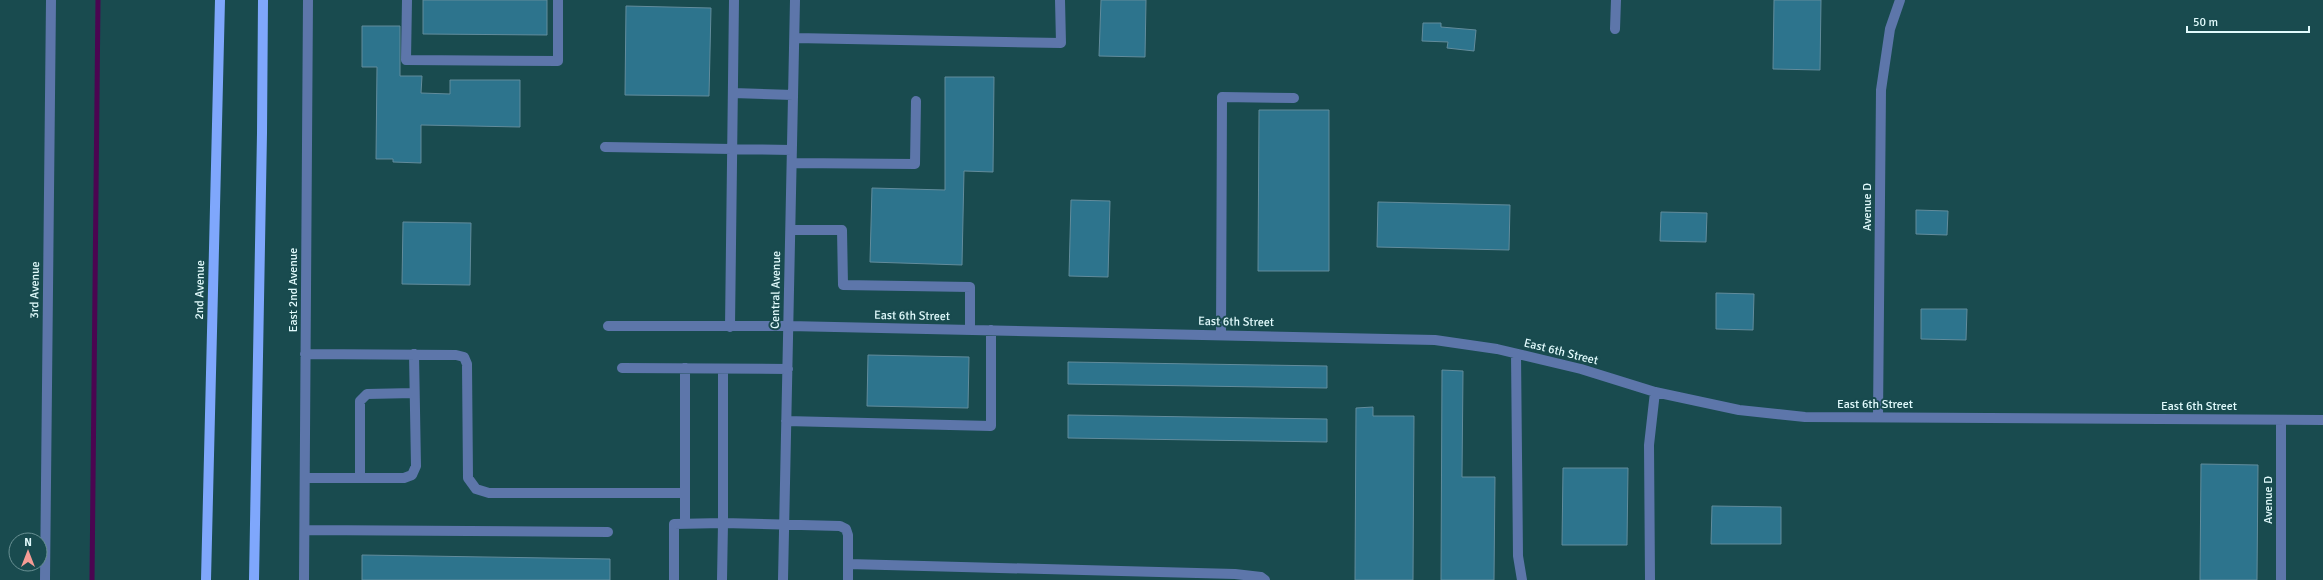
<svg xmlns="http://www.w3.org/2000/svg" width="2323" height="580" font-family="Signika,sans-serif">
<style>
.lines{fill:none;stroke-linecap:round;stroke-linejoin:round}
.stream{stroke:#4b0551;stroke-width:5}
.building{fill:#2d748d;stroke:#628c9c}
.minor{stroke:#5d76aa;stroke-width:10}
.major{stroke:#7fa7fc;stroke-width:10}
.labels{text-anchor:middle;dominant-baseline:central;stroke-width:4;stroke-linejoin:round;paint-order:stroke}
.street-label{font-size:12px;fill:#e1fafc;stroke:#194b4f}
</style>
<rect width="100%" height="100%" fill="#194b4f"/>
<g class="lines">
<path class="stream" d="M92 580 98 0"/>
</g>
<path class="building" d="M423 0H547V35L423 34Z
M1101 0H1146L1145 57 1099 56Z
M1774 0H1821L1820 70 1773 69Z
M626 6 711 8 709 96 625 95Z
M1423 23H1441V27L1476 30 1474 51 1447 48 1448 42 1422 41Z
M362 26H400V76H422L421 93 450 94V80H520V127L421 125V163L393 162V159H376L377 67H362Z
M945 77H994L993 172 964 171 962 265 870 262 872 188 945 190Z
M1259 110H1329V271H1258Z
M1071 200 1110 201 1108 277 1069 276Z
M1378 202 1510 205 1509 250 1377 247Z
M1916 210 1948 211 1947 235 1916 234Z
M1661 212 1707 213 1706 242 1660 241Z
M403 222 471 223 470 285 402 284Z
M1716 293 1754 294 1753 330 1716 329Z
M1921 309H1967L1966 340 1921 339Z
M868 355 969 357 968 408 867 406Z
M1068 362 1327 366V388L1068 384Z
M1442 370 1463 371 1462 477H1495L1494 580H1441Z
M1373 407V416H1414L1413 580H1355L1356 408Z
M1068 415 1327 419V442L1068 438Z
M2201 464 2258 465 2257 580H2200Z
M1563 468H1628L1627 545H1562Z
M1712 506 1781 507V544H1711Z
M362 555 610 559V580H362Z"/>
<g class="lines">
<path class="minor" d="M407 0 406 60 558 61V0
M1615 29 1616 0
M795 38 1061 43 1060 0
M733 93 793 95
M605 147 792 150
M792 163 915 164 916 101
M791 230H842L843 285 970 287V330
M608 326H789L1435 340 1497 349 1581 369 1655 392 1739 410 1805 417 2323 420
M730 327 734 0
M1221 335 1222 97 1294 98
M305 354 456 355 464 357 467 364 468 478 476 489 489 493H685
M1516 354 1518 556 1522 580
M622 368 788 369
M1878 417 1881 90 1890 29 1900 0
M786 421 991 426V330
M305 478H404L412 475 416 466 414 354
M360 478V401L367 394 414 393
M685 522V368
M305 530 608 532
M848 564 1235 574 1261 577 1265 580
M45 580 51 0
M304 580 308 0
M674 580V524L723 523V369
M722 580 723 523 840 526 846 529 848 535V580
M783 580 795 0
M1650 580 1649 445 1655 392
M2281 580V420"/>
<path class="major" d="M206 580 220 0
M254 580 262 133 263 0"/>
</g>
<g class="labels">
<g class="street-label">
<text transform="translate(1867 207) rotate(-90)">Avenue D</text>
<text transform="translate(35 290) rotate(-89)">3rd Avenue</text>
<text transform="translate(200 290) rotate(-89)">2nd Avenue</text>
<text transform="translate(293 290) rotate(-90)">East 2nd Avenue</text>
<text transform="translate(776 290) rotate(-89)">Central Avenue</text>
<text transform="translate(912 316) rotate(1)">East 6th Street</text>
<text transform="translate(1236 322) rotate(1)">East 6th Street</text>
<text transform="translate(1561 352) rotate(14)">East 6th Street</text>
<text x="1875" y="404">East 6th Street</text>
<text x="2199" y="406">East 6th Street</text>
<text transform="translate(2268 500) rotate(-90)">Avenue D</text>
</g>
</g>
<g transform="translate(28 552)"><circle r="19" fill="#194b4f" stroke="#699194"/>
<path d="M0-3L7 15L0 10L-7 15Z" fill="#f59c95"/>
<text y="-6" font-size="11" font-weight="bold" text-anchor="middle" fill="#e1fafc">N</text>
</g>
<path d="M2187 26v6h122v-6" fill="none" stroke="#e1fafc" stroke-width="2"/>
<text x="2193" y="26" font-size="12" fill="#e1fafc" stroke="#194b4f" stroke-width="3" paint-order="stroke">50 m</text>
</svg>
